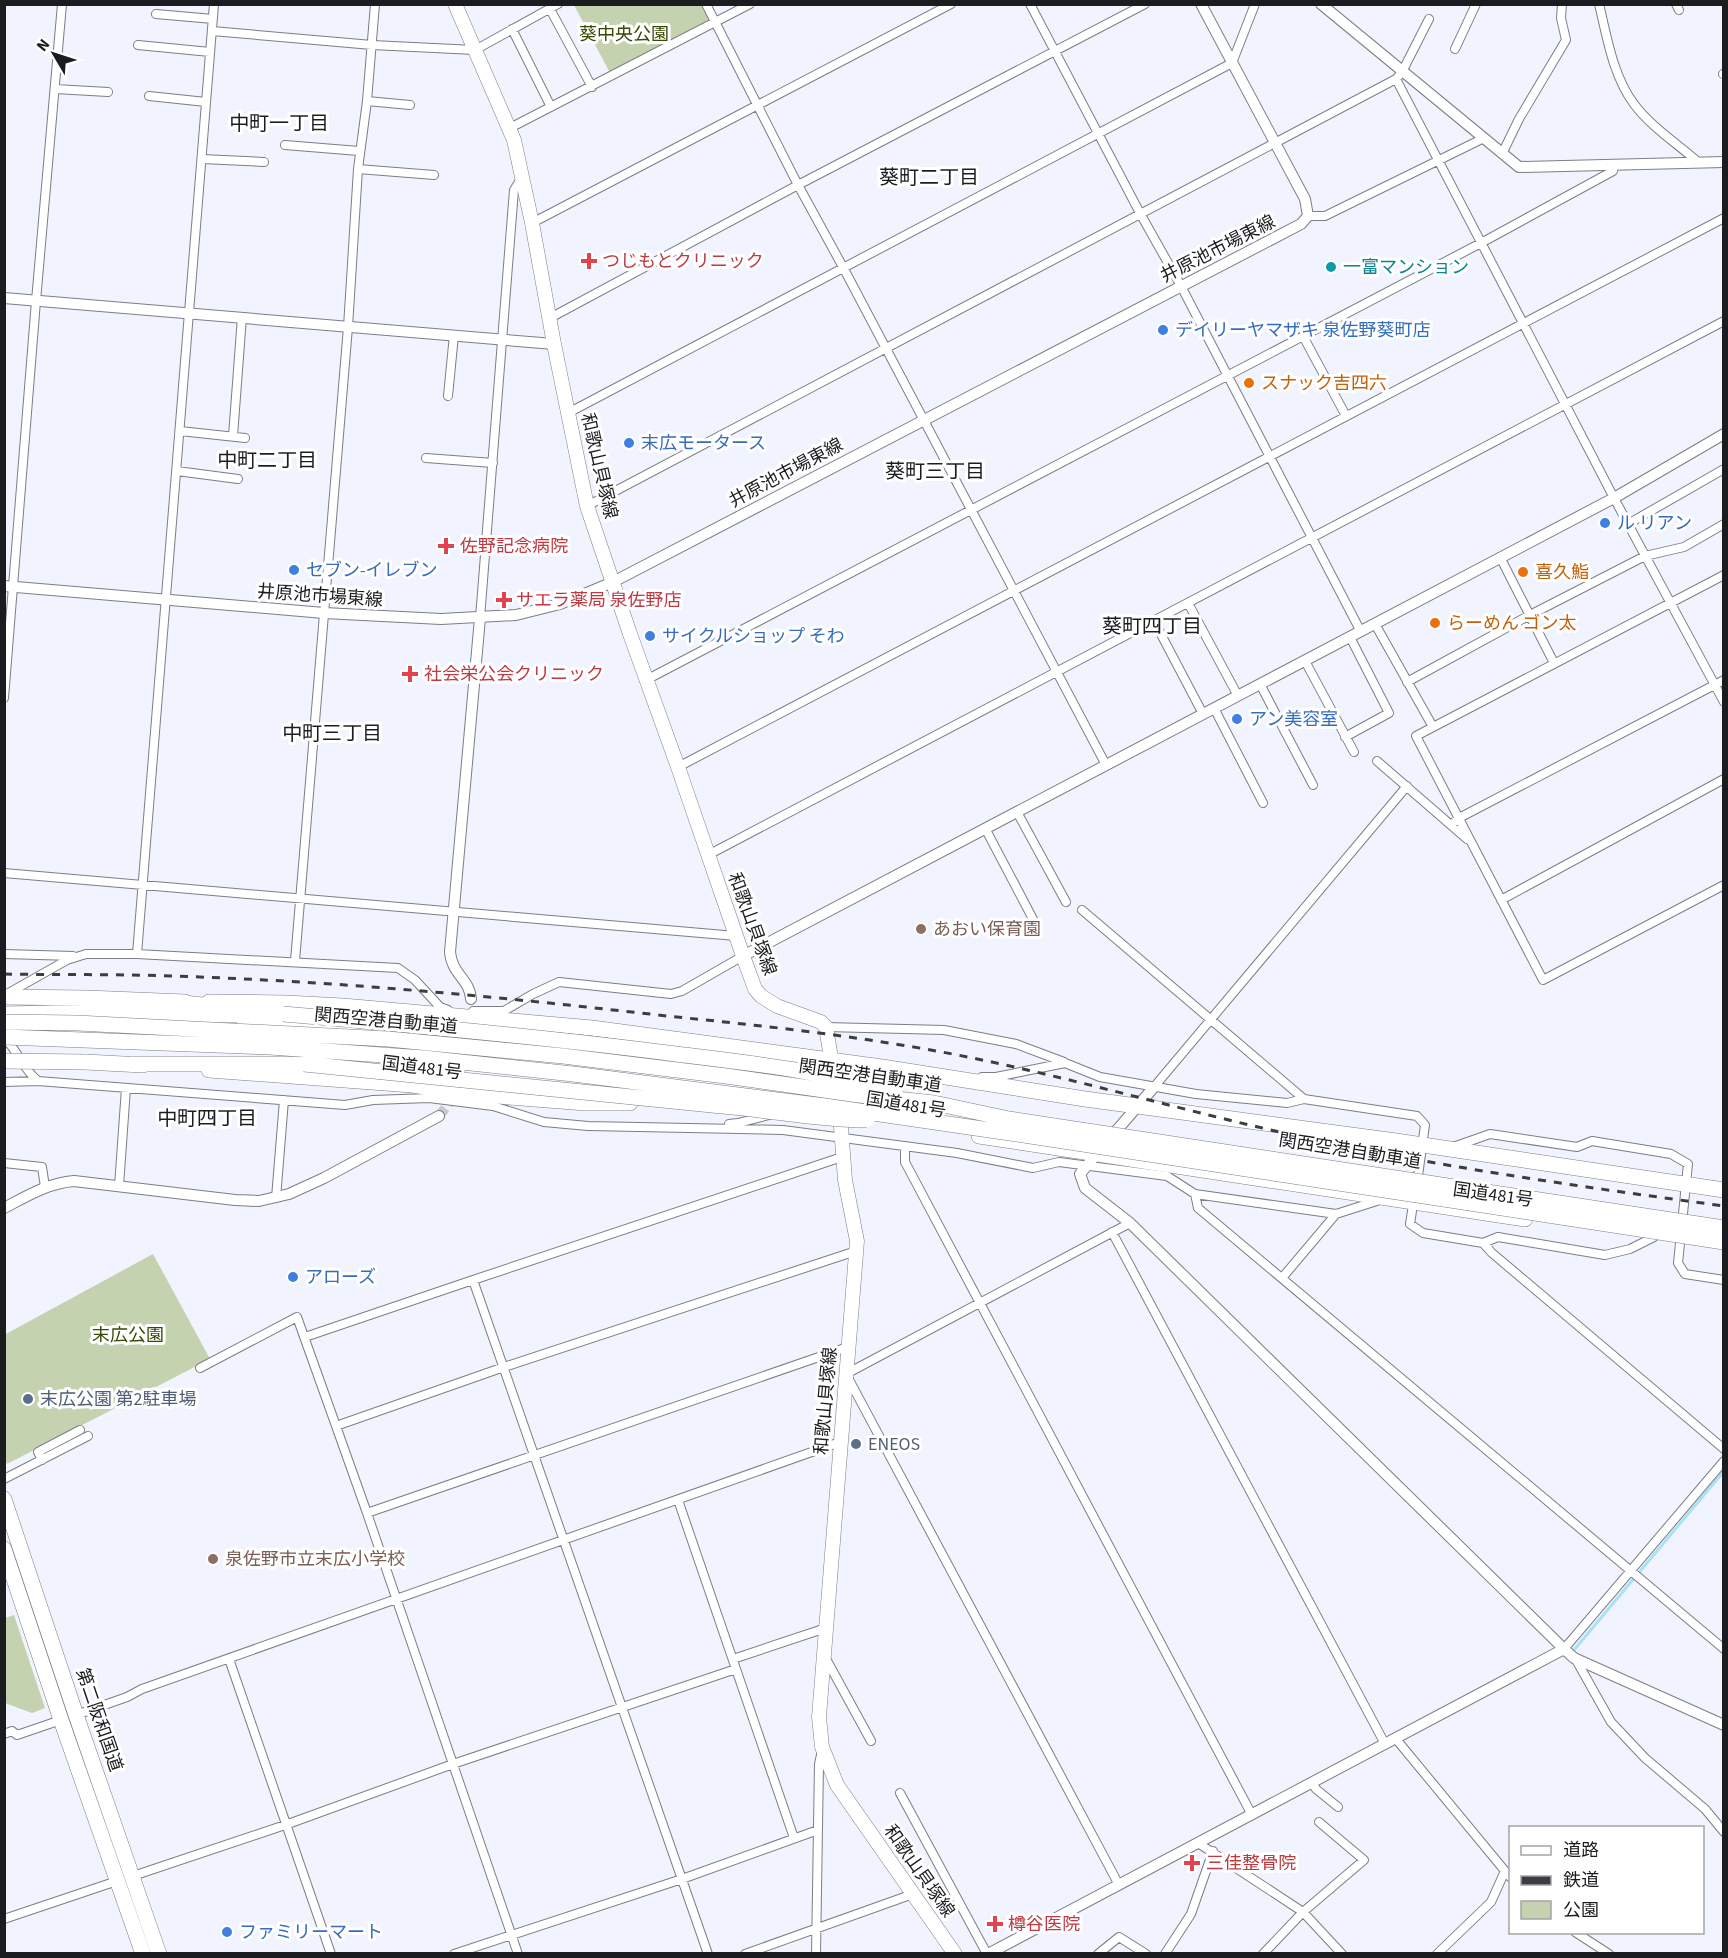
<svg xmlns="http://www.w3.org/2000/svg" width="1728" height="1958" font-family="'Source Sans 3','Noto Sans JP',sans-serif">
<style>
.green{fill:#c4d2af}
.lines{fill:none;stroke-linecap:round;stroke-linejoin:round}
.stream{stroke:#a9e1f6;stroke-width:3}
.tertiary-tunnel{stroke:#c6c9d1;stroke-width:10;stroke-dasharray:10 5;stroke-linecap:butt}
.minor-casing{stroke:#7b7e87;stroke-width:10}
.tertiary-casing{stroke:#7b7e87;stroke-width:12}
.primary-casing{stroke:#7b7e87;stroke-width:15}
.trunk-casing{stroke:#7b7e87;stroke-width:16}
.motorway-casing{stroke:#7b7e87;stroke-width:16}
.minor{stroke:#fff;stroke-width:8}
.tertiary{stroke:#fff;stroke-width:10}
.primary{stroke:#fff;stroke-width:14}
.trunk{stroke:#fff;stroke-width:15}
.motorway{stroke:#fff;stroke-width:15}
.rail{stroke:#3b3d41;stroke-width:3;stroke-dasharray:8 8;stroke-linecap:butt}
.trunk-bridge-casing{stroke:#7b7e87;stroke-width:16;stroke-linecap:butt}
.motorway-bridge-casing{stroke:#7b7e87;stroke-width:16;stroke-linecap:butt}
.trunk-bridge{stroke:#fff;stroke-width:15}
.motorway-bridge{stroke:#fff;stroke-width:15}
.health-dot{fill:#e0444e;stroke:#fff;stroke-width:2}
.culture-dot{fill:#0f9aa8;stroke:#fff;stroke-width:2}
.shop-dot{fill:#3f7fe0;stroke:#fff;stroke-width:2}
.food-dot{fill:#e8710a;stroke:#fff;stroke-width:2}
.education-dot{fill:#8d6e63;stroke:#fff;stroke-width:2}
.service-dot{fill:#5c6f8a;stroke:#fff;stroke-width:2}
.labels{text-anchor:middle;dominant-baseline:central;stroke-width:6;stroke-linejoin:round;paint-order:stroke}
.park-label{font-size:18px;fill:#364a02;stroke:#fff}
.street-label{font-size:18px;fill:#1b1c1f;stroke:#fff}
.health-label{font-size:18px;fill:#be3a42;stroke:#fff;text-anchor:start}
.culture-label{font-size:18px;fill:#0d838f;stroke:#fff;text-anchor:start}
.shop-label{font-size:18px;fill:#366cbe;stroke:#fff;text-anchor:start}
.food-label{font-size:18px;fill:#c56008;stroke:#fff;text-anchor:start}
.education-label{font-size:18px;fill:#785e54;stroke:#fff;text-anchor:start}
.service-label{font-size:18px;fill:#4e5e75;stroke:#fff;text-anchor:start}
.neighbourhood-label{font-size:20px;fill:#1b1c1f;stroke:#fff}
</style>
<rect width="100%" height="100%" fill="#f1f4fe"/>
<path class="green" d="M574 5H701L710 21 610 73Z
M153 1254 210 1359 7 1464 4 1456V1335Z
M14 1615 45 1708 32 1713 5 1703V1618Z"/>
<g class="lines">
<path class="stream" d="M1574 1650 1724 1471"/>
<path class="tertiary-tunnel" d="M439 1116 457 1094 465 1040"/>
<defs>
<path id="minor" d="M706 4 798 185 844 269 1106 765
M1030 4 1141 215 1181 286 1361 632
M1599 4C1607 37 1613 76 1634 104 1651 127 1678 144 1699 163
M1676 4 1679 10
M550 9 592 87
M156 14 213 19
M512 29 551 107
M212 31 372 45 475 50 558 4
M138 45 210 52
M1455 49 1476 4
M1723 74H1724
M1396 79 1614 498 1724 702
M55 89 108 92
M149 96 206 102
M367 101 410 105
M508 129 750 4
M285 145 359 151
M1502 154 1519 119 1566 40 1561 18 1562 4
M202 159 264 162
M358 169 434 175
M1308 216H1325L1482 139
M532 223 951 4
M550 318 798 185 1145 4
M1303 336 1346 416
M448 396 454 335
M568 413 1232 63 1255 4
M180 431 245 438
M233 436 242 317
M426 458 493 463
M177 471 238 479
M587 506 1396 79 1402 72 1429 19
M1628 524 1724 469
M1500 557 1554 663
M1724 575 1416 736 1543 980 1724 885
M1188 603 1238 696
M480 618 514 190 522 177
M1154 621 1203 714
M1375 624 1433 727
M1305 661 1354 752
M646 680 1481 243 1613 171 1614 165
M1407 682 1530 615 1645 556 1684 547 1724 524
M1260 684 1313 785
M4 698 36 301 62 4
M1214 708 1263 803
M1345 737 1389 713 1350 637
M1377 761 1467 839
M678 767 1724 218
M1017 812 1066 902
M1451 825 1459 818 1724 680
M985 828 1034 921
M708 855 1724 321
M4 873 736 936
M1501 900 1724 779
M1082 910 1304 1099 1417 1116 1425 1125 1417 1183
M4 954 73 956
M137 954 214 4
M295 961 348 327 358 169 367 101 375 4
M5 995 67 960 86 954H137L398 968 415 980 440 1007 448 1010
M473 1011H504L533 994 559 982 671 994 682 991 743 956
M826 1027 944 1030 1016 1044 1064 1062
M9 1043C20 1056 25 1071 38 1081L345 1105 373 1100 429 1098 493 1106 544 1122 588 1126 783 1130 957 1153 1033 1168 1059 1162 1167 1176 1195 1194 1336 1214 1380 1200
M982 1077H996L1065 1063 1100 1077 1196 1094 1287 1103 1304 1099
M4 1082 38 1081
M1154 1087 1407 786
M729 1124 738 1123 769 1115
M905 1146V1162L1252 1815
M1453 1147 1490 1134 1577 1147 1592 1141 1671 1154 1688 1164 1678 1263 1685 1274 1724 1280
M4 1163 42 1167 45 1187
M119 1186 126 1088
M1195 1194 1198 1208 1724 1649
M276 1198 284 1100
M1414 1198 1410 1224 1423 1233 1483 1243 1498 1237 1605 1255 1630 1249 1654 1237
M1112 1232 1385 1744
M1483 1243 1492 1253 1724 1449
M1282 1278 1336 1214
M305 1337 473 1280
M200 1368 297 1317 336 1426 504 1367 850 1253H856
M336 1426 367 1513 842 1349H848
M42 1460 38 1452 80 1430
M4 1479 88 1436
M678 1500 794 1838
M367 1513 518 1954
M1564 1649 1724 1461
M825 1657 871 1741
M1575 1658 1611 1722 1645 1758 1705 1809 1724 1832
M229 1659 331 1954
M733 1659 826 1628
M76 1715 127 1697 142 1689 840 1442
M4 1734 12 1731 17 1735 61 1720
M1396 1739 1510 1877
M1312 1783 1316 1789 1338 1807
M900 1793 987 1954
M1198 1843 1303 1912 1342 1954
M133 1876 288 1824 453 1764 736 1669
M1119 1885 846 1374 1130 1223
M4 1919 117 1881
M1575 1932 1609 1954
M454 1954 682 1879 818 1830
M708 1954 473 1280 842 1157
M745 1954 913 1894
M816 1954 819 1764 822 1750
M1098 1954 1119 1937 1146 1954
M1165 1954 1191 1914 1213 1851
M1263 1954 1303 1912 1364 1860 1319 1822
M1437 1954 1491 1902 1505 1871"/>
<path id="tertiary" d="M1321 4 1519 167 1724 162
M4 298 554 344
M4 586 324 613 441 619 516 615 560 604 613 582 1301 224 1308 216 1305 199 1201 4
M743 956 1614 498 1724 434
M471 999C470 979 452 975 450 952L480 618
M1111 1137 1154 1087
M1099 1151 1080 1174 1085 1188 1130 1223 1564 1649 1574 1658 1724 1725
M4 1208C27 1196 48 1183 74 1181L235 1200 259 1201 289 1194 324 1178 439 1116
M988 1954 1564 1649"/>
<path id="primary" d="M455 4 514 140 532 223 554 344 587 506 630 634 678 767 743 956 755 989 761 996 777 1006 821 1022 826 1027 840 1114 845 1180 857 1241 819 1717 822 1747 837 1785 955 1954"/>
<path id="trunk" d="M4 997 87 998 185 1002
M209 1002 286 1003 343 1006 592 1028 882 1067 1085 1099 1396 1141 1724 1190
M4 1014 99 1012 184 1017
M244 1020 382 1032
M85 1062 143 1065
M209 1070 412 1085 471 1094 586 1103H630
M979 1136 1525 1219
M4 1499 76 1715 159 1954
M4 1549 61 1720 143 1954"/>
<path id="motorway" d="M173 1002 223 1007
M171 1016 283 1014
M131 1064H304"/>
</defs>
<use href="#minor" class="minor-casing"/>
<use href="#tertiary" class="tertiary-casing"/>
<use href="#primary" class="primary-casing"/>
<use href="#trunk" class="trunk-casing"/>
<use href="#motorway" class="motorway-casing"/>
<use href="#minor" class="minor"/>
<use href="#tertiary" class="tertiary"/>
<use href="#primary" class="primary"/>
<use href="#trunk" class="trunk"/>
<use href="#motorway" class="motorway"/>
<path class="rail" d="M4 974C60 975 115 974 171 976 336 981 502 997 667 1016 745 1024 823 1032 901 1045 1022 1064 1139 1099 1258 1127 1411 1163 1568 1185 1724 1206"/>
<defs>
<path id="trunk-bridge" d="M4 1061 85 1062"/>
<path id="motorway-bridge" d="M283 1014C414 1025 545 1037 676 1054 749 1063 824 1071 895 1092
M4 1022 77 1023 388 1039 563 1056 726 1076 859 1095 934 1103 1009 1119 1724 1228
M4 1037 270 1047 424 1058 573 1074 825 1106 1017 1134 1724 1242
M304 1064C444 1078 583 1093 722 1106 771 1110 819 1120 867 1120"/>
</defs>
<use href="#trunk-bridge" class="trunk-bridge-casing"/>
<use href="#motorway-bridge" class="motorway-bridge-casing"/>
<use href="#trunk-bridge" class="trunk-bridge"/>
<use href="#motorway-bridge" class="motorway-bridge"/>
</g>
<g class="health-dot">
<path d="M586 252h6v6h6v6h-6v6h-6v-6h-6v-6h6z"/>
<path d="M443 537h6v6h6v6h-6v6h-6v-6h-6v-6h6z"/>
<path d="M501 591h6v6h6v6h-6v6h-6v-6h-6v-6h6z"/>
<path d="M407 665h6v6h6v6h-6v6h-6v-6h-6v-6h6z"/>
<path d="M1189 1854h6v6h6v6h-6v6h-6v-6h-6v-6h6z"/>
<path d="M992 1915h6v6h6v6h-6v6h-6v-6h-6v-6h6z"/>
</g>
<circle class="culture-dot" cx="1331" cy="267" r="6"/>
<g class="shop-dot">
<circle cx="1163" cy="330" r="6"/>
<circle cx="629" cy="443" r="6"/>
<circle cx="1605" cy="523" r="6"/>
<circle cx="294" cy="570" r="6"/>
<circle cx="650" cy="636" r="6"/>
<circle cx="1237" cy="719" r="6"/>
<circle cx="293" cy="1277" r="6"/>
<circle cx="227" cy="1932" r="6"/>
</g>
<g class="food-dot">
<circle cx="1249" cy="383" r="6"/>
<circle cx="1523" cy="572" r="6"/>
<circle cx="1435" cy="623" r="6"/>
</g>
<g class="education-dot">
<circle cx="921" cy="929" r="6"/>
<circle cx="213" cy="1559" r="6"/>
</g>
<g class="service-dot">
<circle cx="28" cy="1399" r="6"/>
<circle cx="856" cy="1444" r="6"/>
</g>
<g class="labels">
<g class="park-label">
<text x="624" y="34">葵中央公園</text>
<text x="128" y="1335">末広公園</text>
</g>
<g class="street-label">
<text transform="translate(1218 249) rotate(-27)">井原池市場東線</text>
<text transform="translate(599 466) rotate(77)">和歌山貝塚線</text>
<text transform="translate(786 473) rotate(-28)">井原池市場東線</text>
<text transform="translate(320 596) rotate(4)">井原池市場東線</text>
<text transform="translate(752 924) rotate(70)">和歌山貝塚線</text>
<text transform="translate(386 1021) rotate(5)">関西空港自動車道</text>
<text transform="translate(422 1068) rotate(7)">国道481号</text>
<text transform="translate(870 1076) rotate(8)">関西空港自動車道</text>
<text transform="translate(906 1105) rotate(9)">国道481号</text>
<text transform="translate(1350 1151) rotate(9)">関西空港自動車道</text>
<text transform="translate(1493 1195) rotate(8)">国道481号</text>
<text transform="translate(826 1401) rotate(-85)">和歌山貝塚線</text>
<text transform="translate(99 1720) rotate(71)">第二阪和国道</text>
<text transform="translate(919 1871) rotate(55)">和歌山貝塚線</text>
</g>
<g class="health-label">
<text x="602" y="261">つじもとクリニック</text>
<text x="460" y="546">佐野記念病院</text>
<text x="516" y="600">サエラ薬局 泉佐野店</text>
<text x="424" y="674">社会栄公会クリニック</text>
<text x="1206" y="1863">三佳整骨院</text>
<text x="1008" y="1924">樽谷医院</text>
</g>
<g class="culture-label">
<text x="1343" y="267">一富マンション</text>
</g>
<g class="shop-label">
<text x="1175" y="330">デイリーヤマザキ 泉佐野葵町店</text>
<text x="641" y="443">末広モータース</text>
<text x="1617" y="523">ル リアン</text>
<text x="306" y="570">セブン-イレブン</text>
<text x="662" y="636">サイクルショップ そわ</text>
<text x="1249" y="719">アン美容室</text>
<text x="305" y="1277">アローズ</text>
<text x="239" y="1932">ファミリーマート</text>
</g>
<g class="food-label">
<text x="1261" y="383">スナック吉四六</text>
<text x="1535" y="572">喜久鮨</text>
<text x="1447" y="623">らーめん ゴン太</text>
</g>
<g class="education-label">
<text x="933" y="929">あおい保育園</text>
<text x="225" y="1559">泉佐野市立末広小学校</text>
</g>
<g class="service-label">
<text x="40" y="1399">末広公園 第2駐車場</text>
<text x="868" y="1444">ENEOS</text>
</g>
<g class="neighbourhood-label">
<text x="279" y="124">中町一丁目</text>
<text x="929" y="178">葵町二丁目</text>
<text x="267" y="461">中町二丁目</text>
<text x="935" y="472">葵町三丁目</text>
<text x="1152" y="627">葵町四丁目</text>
<text x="332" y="734">中町三丁目</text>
<text x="207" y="1119">中町四丁目</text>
</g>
</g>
<rect width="1728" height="1958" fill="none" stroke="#1b1c1f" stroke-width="12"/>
<rect x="1509" y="1826" width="195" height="108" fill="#ffffff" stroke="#a4a4a5" stroke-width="1.5"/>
<rect x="1521" y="1846" width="30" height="9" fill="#ffffff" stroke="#a4a4a5" stroke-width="1.5"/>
<text x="1563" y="1856" font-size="18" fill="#1b1c1f">道路</text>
<rect x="1521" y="1876" width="30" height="9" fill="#3b3d41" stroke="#a4a4a5" stroke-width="1.5"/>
<text x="1563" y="1886" font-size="18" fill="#1b1c1f">鉄道</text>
<rect x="1521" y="1901" width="30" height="18" fill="#c4d2af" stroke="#a4a4a5" stroke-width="1.5"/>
<text x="1563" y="1916" font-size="18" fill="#1b1c1f">公園</text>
<g transform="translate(54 54) rotate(309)" stroke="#ffffff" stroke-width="4.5" paint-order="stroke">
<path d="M0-4.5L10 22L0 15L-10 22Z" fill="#1b1c1f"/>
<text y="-9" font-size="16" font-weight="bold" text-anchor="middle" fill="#1b1c1f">N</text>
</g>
</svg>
